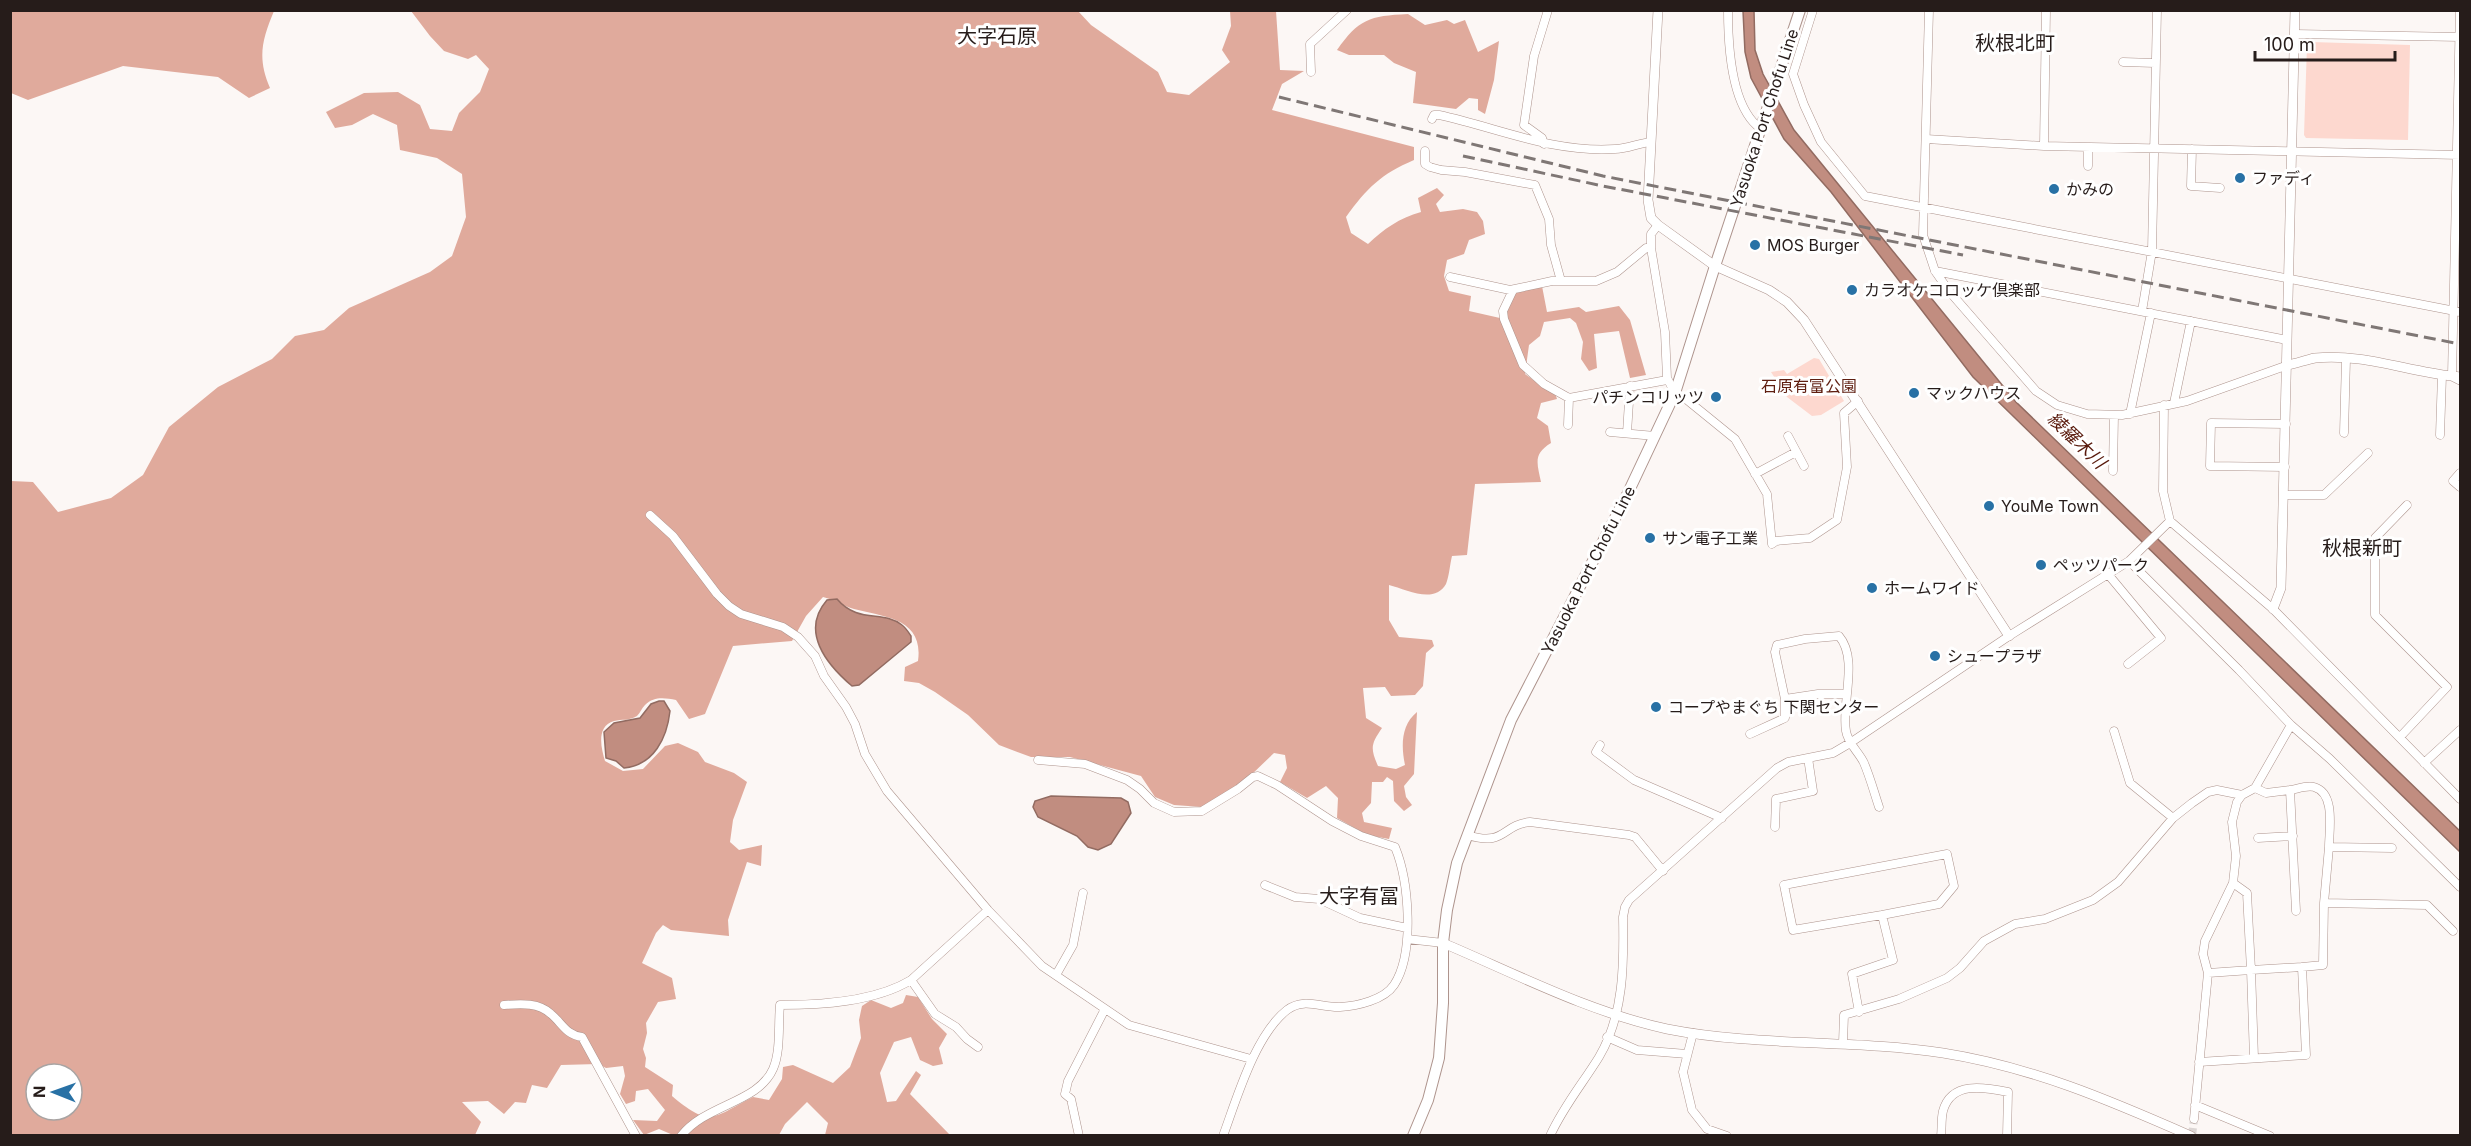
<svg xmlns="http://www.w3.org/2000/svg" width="2471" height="1146" font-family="Inter,'Noto Sans JP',sans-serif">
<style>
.green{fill:#fdd8cf}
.forest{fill:#e0aa9c;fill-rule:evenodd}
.water{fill:#c18d80;stroke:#926b61;stroke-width:1.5}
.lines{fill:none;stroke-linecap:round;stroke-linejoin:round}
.minor-tunnel{stroke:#dcd6d4;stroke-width:8;stroke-dasharray:8 4;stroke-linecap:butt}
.minor-casing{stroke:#ae948d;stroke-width:9}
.tertiary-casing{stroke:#ae948d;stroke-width:10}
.secondary-casing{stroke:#ae948d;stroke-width:12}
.minor{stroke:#fff;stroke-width:8}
.tertiary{stroke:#fff;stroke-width:9}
.secondary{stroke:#fff;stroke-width:10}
.rail{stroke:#7f7775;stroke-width:3;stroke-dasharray:12 6;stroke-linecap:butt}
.poi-dot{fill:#2871a5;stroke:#fff;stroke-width:2}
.labels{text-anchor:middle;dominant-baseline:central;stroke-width:6;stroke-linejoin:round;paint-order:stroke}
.street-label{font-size:16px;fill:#261c1a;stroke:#fff}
.poi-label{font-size:16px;fill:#261c1a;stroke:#fff;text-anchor:start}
.park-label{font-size:16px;fill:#5f1f11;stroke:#fff}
.water-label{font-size:18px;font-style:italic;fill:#58180a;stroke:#fff}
.quarter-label{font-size:20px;fill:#261c1a;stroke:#fff}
</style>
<rect width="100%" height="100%" fill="#fcf7f5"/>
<path class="green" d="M2311 42 2410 45 2408 140 2306 138 2304 135 2307 45Z
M1814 358 1819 359 1844 401 1821 415 1812 416 1787 397 1771 372 1784 370 1787 374Z"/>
<path class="forest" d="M10 11H274C262 40 257 58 270 88L249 98 218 77 123 66 28 100 11 93Z
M411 11H1078L1091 25 1158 72 1167 92 1189 95 1230 62 1222 50 1231 26 1230 11H1276L1280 70 1304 71 1282 84 1272 110 1414 147V160C1381 174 1367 188 1346 217L1351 233 1368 244C1384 229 1399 218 1421 212L1418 198 1437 188 1444 195 1436 204 1440 212 1463 209 1477 212 1483 221 1485 234 1469 240 1464 254 1447 260 1444 276 1449 291 1471 296 1469 311 1500 318 1516 293 1542 286 1547 312 1579 307 1586 312 1619 306 1630 320 1646 375 1630 378 1619 331 1594 334 1597 368 1589 371 1581 359 1583 342 1576 323 1570 318 1544 322 1540 336 1529 345 1525 374 1539 384 1554 390 1557 399 1541 403 1537 418 1548 426 1551 443C1533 454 1537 463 1541 482L1475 484 1467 555 1452 556C1450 564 1449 577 1446 584 1434 605 1406 589 1389 585V620L1399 637 1432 640 1434 646 1426 653 1423 686 1415 695 1391 696 1385 687 1363 688 1366 718 1382 728C1371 744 1370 748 1378 766L1396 769 1405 765C1401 746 1401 725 1417 712L1414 774 1404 786 1406 797 1412 805 1404 811 1394 801 1393 781 1387 777 1383 782H1372L1371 803 1362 813 1364 822 1392 828 1389 839 1367 835 1337 818 1338 798 1326 786 1307 798 1280 782 1287 768 1285 755 1274 753 1248 778 1202 807 1174 805 1155 797 1141 776 1070 757H1031L999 745 968 715 935 692 919 683 904 681 905 667 918 661C924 618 884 617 854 609 843 606 835 600 823 597L806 616 792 641 733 646 705 714 689 719 676 700C665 698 654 696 645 705 642 708 640 713 637 716 629 721 622 719 614 721 596 726 601 748 605 761L623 771 643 769 665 746 678 743 698 752 705 762 734 773 747 782 733 820 730 842 739 850 762 845 761 866 747 862 728 920 729 936 671 930 663 925 656 933 642 963 672 978 676 999 658 1002 646 1023 647 1033 643 1049 646 1058 645 1067 673 1085 672 1096C711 1129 713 1117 753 1097L769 1100 782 1079 783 1067 793 1065 833 1083 850 1067 861 1038 859 1020 862 1006 871 1000 891 1008 903 1003 906 995 918 997 932 1019 947 1034 939 1048 943 1064 933 1066 920 1060 911 1037 894 1042 880 1073 887 1102 896 1101 916 1071 921 1075 910 1094 950 1135H825L828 1123 807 1102 785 1124 779 1135H673L659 1129 644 1135 633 1120 657 1121 665 1110 648 1089 636 1091 635 1101 626 1104 620 1094 625 1076 623 1066 606 1068 598 1064 561 1065 547 1088 532 1085 526 1103 515 1102 504 1114 488 1101 462 1102 481 1122 475 1135 11 1136V481L33 482 58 512 111 498 143 475 169 427 218 387 272 359 295 336 324 330 349 308 430 272 452 256 466 217 462 174 437 158 400 150 397 125 373 114 352 125 335 128 326 112 364 93 398 92 420 105 430 129 452 131 459 113 480 92 489 69 476 55 468 59 444 51 430 36ZM36 1074H72V1110H36Z
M1408 14 1425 25 1447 20 1454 24 1465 20 1478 52 1499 41 1494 80 1485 114 1478 110V99L1469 98 1456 109 1413 103 1416 72 1394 63 1384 55H1349L1337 50C1359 19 1369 16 1408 14Z"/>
<path class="water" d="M1743 11H1754L1755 50 1763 74 1794 130 2016 402 2460 831V852L1973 377 1831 192 1784 139 1751 78 1745 52Z
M837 599C858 624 884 610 902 625 906 628 909 633 911 636V642L859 685 852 686C826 664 800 631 827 600Z
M659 701H664L670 711C667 738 654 765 624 768L616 761 606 758 604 732 614 723 640 718 651 704Z
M1051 796 1121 798 1128 802 1131 813 1111 844 1098 850 1088 847 1077 836 1038 817 1033 807 1035 801Z"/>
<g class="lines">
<path class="minor-tunnel" d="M2192 1136 2194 1119"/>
<defs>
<path id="minor" d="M1728 10C1728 46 1731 108 1761 129
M1813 10 1793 74 1804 105 1821 142 1865 196 2460 312
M1929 10 1923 235 1935 271 1949 291 2036 391 2057 405 2087 414 2122 415 2187 401 2288 365
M2295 34 2460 37
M2123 62 2155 63
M1311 72 1310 44 1347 10
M1432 119 1434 115H1439C1499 128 1552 153 1615 149 1627 149 1639 143 1651 142
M1926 139 2044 146 2460 155
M1544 144 1542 138 1524 125 1534 56 1548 10
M2044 146 2046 10
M2192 149 2191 186 2220 188
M1425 151V164L1430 167 1441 170 1465 172 1535 185 1549 219 1551 245 1561 281
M2088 166V147
M1658 225 1651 234V248L1665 332 1667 378 1675 393 1687 400 1735 439 1767 494 1772 544 1776 541 1810 538 1837 520 1847 467 1844 413 1858 401
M1935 271 2287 340
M1450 277 1510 290 1552 281H1596L1617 272 1646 248H1651
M1513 290 1503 311 1504 319 1523 365 1544 384 1569 398
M2142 311 2152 251 2157 10
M2457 376H2452L2460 10
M2174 403 2191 321
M2164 405 2163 491 2170 521 2273 609 2460 799
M2130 414 2151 313
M1568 425 1569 398 1667 380
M1610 432 1655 436
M1627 433 1630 386
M2344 433 2346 359
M2440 435 2442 375
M1788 436 1804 466
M2285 467 2210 466 2211 423 2286 424
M2113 471 2114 415
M2460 473 2453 481 2460 487
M1755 474 1796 452
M2284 495H2324L2368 453
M650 515 673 536 717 594 729 606 741 614 783 627 798 637 815 656 824 676 846 707 855 724 865 754 887 791 988 910 1042 966 1129 1025 1251 1059
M2129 561 2239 670 2291 725 2330 759 2460 887
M2107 573 2161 638 2128 664
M1785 699 1818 694H1846
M2114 731 2130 783 2173 818
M1750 734 1785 718V699L1775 652 1777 645 1805 639 1839 636C1859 659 1841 704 1846 731 1848 744 1859 752 1864 763 1870 777 1874 792 1879 807
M2400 737 2447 687 2375 615V538L2407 505
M1600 745 1596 752 1634 780 1722 818
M1038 760 1085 764 1127 780 1140 789 1154 803 1174 812 1202 811 1238 789 1253 777 1258 776 1277 785 1332 821 1361 836 1395 847C1409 881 1415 953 1394 985 1384 1000 1357 1006 1340 1007 1321 1008 1304 997 1287 1010 1255 1035 1237 1098 1223 1136
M2424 763 2460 730
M2255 788 2266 793 2290 790
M1775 827 1776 799 1813 791 1808 758
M1467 835C1506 847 1501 825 1530 822L1629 835 1635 837 1663 871
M2258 838 2293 836
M1265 885 1295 897 1319 899 1360 918 1407 928
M2324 903 2329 847 2392 848
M2296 911 2290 790C2297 789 2307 785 2314 787 2336 793 2329 830 2329 847
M1407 939 1443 943
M2302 967 2323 965 2324 903 2427 905 2453 931
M2208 973 2251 970 2247 893 2233 883
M1056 975 1073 945 1083 893
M911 980 935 1014 956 1027 967 1039 978 1047
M504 1005C520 1004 538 1002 551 1014 562 1023 566 1035 582 1037L636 1136
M1859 1012 1852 974 1893 960 1882 915 1939 904 1954 886 1947 854 1784 885 1793 930 1882 915
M1693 1033 1683 1072 1692 1110 1707 1129 1727 1136
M1607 1037 1637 1050 1687 1054
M1843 1043 1844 1015 1899 999 1947 978 1960 968 1984 941 2015 924 2045 919 2093 900 2118 882 2173 818 2192 803 2208 792 2217 790 2242 795
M2199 1062 2306 1055 2302 967 2251 970 2254 1058
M2195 1105 2270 1136
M2194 1119 2208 973 2203 954 2205 941 2233 883 2236 856 2232 822 2237 802 2242 795 2255 788 2291 725
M681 1136C706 1104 758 1103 773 1069 781 1051 778 1025 780 1005 821 1005 875 1002 911 980L988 910
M1079 1136 1071 1099 1065 1094 1068 1081 1105 1009
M1550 1136C1563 1107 1583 1083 1599 1057 1624 1015 1624 964 1623 917L1625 907 1629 900 1777 768 1788 762 1833 753 1850 743 2009 636 2129 561 2170 521
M1941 1136C1942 1128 1941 1119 1943 1111 1951 1081 1984 1087 2008 1092L2007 1136"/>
<path id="tertiary" d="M1658 10 1648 200 1651 218 1658 225 1715 266 1769 290 1787 302 1804 320 2009 636
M2288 365C2297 363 2306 360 2315 358 2361 353 2407 371 2452 376L2460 380
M2273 609 2281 588 2295 10
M1443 943C1516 974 1589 1012 1667 1029 1758 1047 1852 1039 1943 1053 2032 1067 2109 1100 2191 1136"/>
<path id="secondary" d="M1413 1136 1428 1100 1439 1058 1443 1003V943L1447 910 1457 863 1511 720 1627 495 1675 393 1715 266 1800 10"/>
</defs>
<use href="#minor" class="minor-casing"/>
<use href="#tertiary" class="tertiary-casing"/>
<use href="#secondary" class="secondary-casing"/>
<use href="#minor" class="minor"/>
<use href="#tertiary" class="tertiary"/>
<use href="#secondary" class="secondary"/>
<path class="rail" d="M1279 97 1603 176 2460 344
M1463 156 1603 186 1963 255"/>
</g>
<g class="poi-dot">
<circle cx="2240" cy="178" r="6"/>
<circle cx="2054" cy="189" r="6"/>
<circle cx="1755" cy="245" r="6"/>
<circle cx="1852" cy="290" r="6"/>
<circle cx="1914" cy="393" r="6"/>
<circle cx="1716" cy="397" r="6"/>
<circle cx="1989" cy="506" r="6"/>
<circle cx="1650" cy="538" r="6"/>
<circle cx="2041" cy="565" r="6"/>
<circle cx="1872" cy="588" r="6"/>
<circle cx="1935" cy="656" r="6"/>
<circle cx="1656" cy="707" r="6"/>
</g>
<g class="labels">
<g class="street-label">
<text transform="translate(1764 118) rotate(-72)">Yasuoka Port Chofu Line</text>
<text transform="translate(1588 570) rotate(-63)">Yasuoka Port Chofu Line</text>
</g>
<g class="poi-label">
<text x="2252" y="178">ファディ</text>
<text x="2066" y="189">かみの</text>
<text x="1767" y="245">MOS Burger</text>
<text x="1864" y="290">カラオケコロッケ倶楽部</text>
<text x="1926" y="393">マックハウス</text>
<text x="1704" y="397" text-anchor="end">パチンコリッツ</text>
<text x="2001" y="506">YouMe Town</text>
<text x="1662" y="538">サン電子工業</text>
<text x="2053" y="565">ペッツパーク</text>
<text x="1884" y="588">ホームワイド</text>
<text x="1947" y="656">シュープラザ</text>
<text x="1668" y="707">コープやまぐち 下関センター</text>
</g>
<g class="park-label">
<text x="1809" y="386">石原有富公園</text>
</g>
<g class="water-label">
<text transform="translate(2077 440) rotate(44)">綾羅木川</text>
</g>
<g class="quarter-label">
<text x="997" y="36">大字石原</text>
<text x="2015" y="43">秋根北町</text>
<text x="2362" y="548">秋根新町</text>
<text x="1359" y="896">大字有冨</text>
</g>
</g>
<rect width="2471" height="1146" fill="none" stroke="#261c1a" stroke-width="24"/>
<g transform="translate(54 1092) rotate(271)"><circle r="28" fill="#ffffff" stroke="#a8a4a3" stroke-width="1.5"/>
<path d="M0-4.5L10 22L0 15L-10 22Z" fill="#2871a5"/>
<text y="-9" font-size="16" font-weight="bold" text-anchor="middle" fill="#261c1a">N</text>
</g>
<path d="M2255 51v9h140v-9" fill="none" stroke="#261c1a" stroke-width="3"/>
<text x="2264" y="51" font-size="18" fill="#261c1a" stroke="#ffffff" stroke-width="4.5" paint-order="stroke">100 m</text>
</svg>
